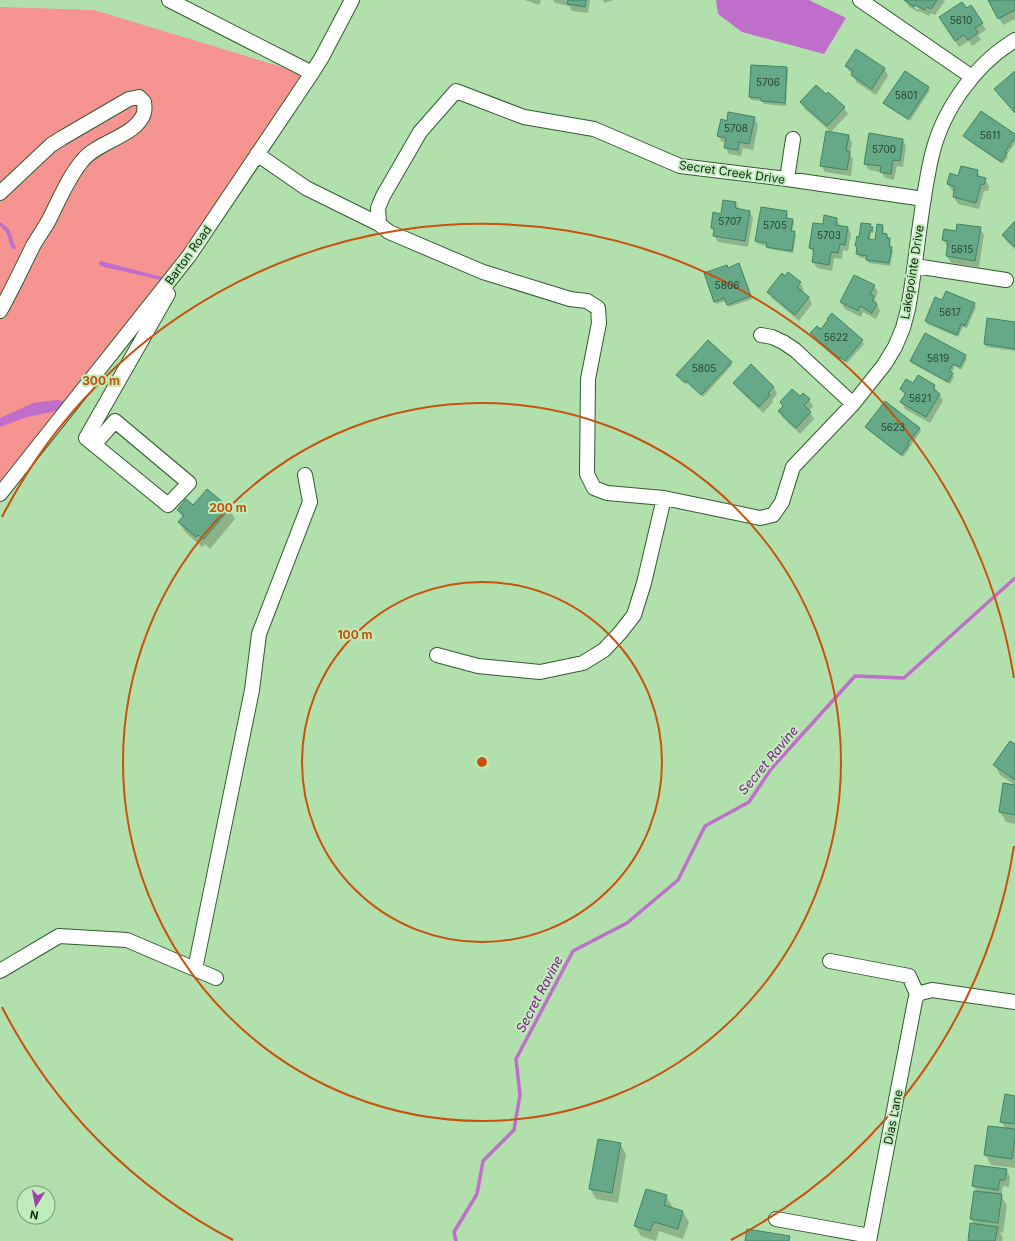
<svg xmlns="http://www.w3.org/2000/svg" width="1015" height="1241" font-family="Inter,sans-serif">
<style>
.green{fill:#f59490}
.water{fill:#bf6ecb}
.shadow{fill:#0003;fill-rule:evenodd}
.lines{fill:none;stroke-linecap:round;stroke-linejoin:round}
.stream{stroke:#bf6ecb;stroke-width:3.5}
.building{fill:#66a989;stroke:#408465}
.minor-casing{stroke:#325b2f;stroke-width:16}
.minor{stroke:#fff;stroke-width:14}
.ring{fill:none;stroke:#c8510d;stroke-width:2}
.labels{text-anchor:middle;dominant-baseline:central;stroke-width:4;stroke-linejoin:round;paint-order:stroke}
.number-label{font-size:10px;fill:#27442e}
.street-label{font-size:12px;fill:#122310;stroke:#beedba}
.water-label{font-size:13px;font-style:italic;fill:#80198e;stroke:#beedba}
.centre{fill:#c8510d;stroke:#beedba;stroke-width:2}
.ring-label{font-size:12px;text-anchor:middle;font-weight:bold;fill:#c8510d;stroke:#beedba;stroke-width:4;stroke-linejoin:round;paint-order:stroke}
</style>
<rect width="100%" height="100%" fill="#b2e0ad"/>
<path class="green" d="M0 7 94 10 282 67 303 77 187 252 0 487Z"/>
<path class="water" d="M716 0H809L846 18 824 54 742 32 718 14Z
M0 222C15 231 9 235 16 247L15 249H13C6 241 12 235 0 226Z
M101 261 162 277 161 280 100 266 99 263Z
M57 400 65 401 61 410 27 417 0 427V418L33 403Z"/>
<path class="shadow" d="M525 0H541L539 5Z
M553 0H590L588 13 572 11 569 6 555 3Z
M603 0H614L604 3Z
M905 0H944L945 1 935 15 931 13 929 16 919 11 918 12 909 7ZM908 1 919 8 918 10 908 3Z
M989 0H1015V19L1003 25Z
M982 23 986 30 978 35 981 40 972 46 969 41 959 47 944 24Z
M856 50 885 69 888 76 876 95 856 82 853 74 850 72 846 66Z
M752 66 787 68 788 71 786 106 764 104 762 101 751 100 750 97Z
M928 87 930 90 910 121 886 106 884 103Z
M801 102 844 108 848 114 831 132 805 109Z
M754 118 758 125 753 150 743 148 741 156 729 154 725 147 726 143 722 142 718 136 727 122Z
M1015 135V143L1007 155 1008 157 1003 164 966 139 964 136Z
M849 136 852 143 850 154 853 159 851 176 825 172 821 165Z
M903 140 906 146 903 167 897 166 894 180 885 178 881 172 869 170 865 164Z
M977 171 981 178 985 179 989 186 988 191H984L979 209 958 204 954 197 955 192 952 191 948 184 959 177Z
M736 203 740 210 750 212 753 218 748 247 718 242 714 235V232L712 228 722 215Z
M786 212 788 215 787 219 792 220 794 223 792 232H794L796 235 793 253 769 249 768 246 758 244 756 241Z
M837 219 840 226 848 227 851 234 848 251 843 250 842 259 834 258 832 271 817 268 813 262 814 254 810 248 824 225Z
M1015 222V249L1007 242 1003 235Z
M870 225 874 231 873 233H871L870 241H876L882 226 884 229 883 234 887 235 891 242 890 247 893 251 890 266 869 263 867 259 859 257 857 254 858 248 857 246 860 238Z
M980 228 984 235 979 267 951 263 947 256 948 247 947 246 943 240 957 232Z
M740 267 752 299 729 307 726 301 716 304 715 301 728 269Z
M800 283 804 290 802 292 809 297 812 304 799 321 772 298 768 292Z
M874 286 878 292 875 299 880 311 876 319 863 312 861 317 845 309 841 302Z
M943 301 974 304 976 307 967 328 963 327 958 337 927 324 926 321Z
M988 319 1015 323V351L986 347 985 344Z
M821 330 862 341 864 344 847 363 842 359 841 360 813 336 811 333Z
M926 334 965 356 967 359 961 370 955 366 951 373 954 377 950 384 913 364 911 361Z
M731 362 732 365 703 397 688 383 686 385 677 375Z
M751 366 774 387 777 394 772 400 773 402 763 413 738 389 735 383Z
M914 385 934 386 938 392V393L940 395 943 401 930 423 905 409 902 402 905 396 901 389Z
M803 394 809 400 813 406 809 411 814 419 800 434 783 418 779 411Z
M886 402 920 429 921 431 909 448V449L903 457 868 430 866 427Z
M193 507 229 509 235 519 210 549 205 544 202 547 185 532 179 522 183 518 178 510Z
M1015 746V785L1000 775 995 765Z
M1004 784 1015 786V824L1006 822 1000 812Z
M1015 1097V1168L991 1165 985 1154 1006 1129 1001 1122Z
M620 1144 626 1154 618 1203 596 1199 590 1189Z
M976 1166 1006 1170 1010 1177 1009 1187 1003 1186 1001 1196 1007 1205 1003 1233 1000 1232 1003 1238 1002 1241H969L974 1224 971 1219 977 1192 973 1186Z
M666 1196 672 1206 671 1208 683 1212 689 1222 683 1239 659 1231 656 1241 641 1236 635 1226Z"/>
<g class="lines">
<path class="stream" d="M456 1241 454 1232 477 1194 483 1161 514 1130 520 1095 516 1059 573 951 627 923 678 880 705 826 749 802 771 769 855 676 904 678 1015 578"/>
</g>
<path class="building" d="M568 0H586L585 7 567 4Z
M904 0H937L931 9 927 7 925 10 915 5 914 7Z
M988 0H1015V10L998 19Z
M962 2 967 8 971 5 983 23 975 28 978 33 968 40 964 35 955 41 939 17Z
M856 49 885 68 872 89 851 75 853 71 845 66Z
M751 65 787 67 785 103 761 101V98L749 97Z
M905 71 929 87 908 119 883 103Z
M1015 71V113L994 89Z
M816 85 826 94 828 92 845 107 827 126 800 102Z
M981 111 1015 134V138L1005 152 1007 153 1001 162 963 136Z
M728 112 755 117 749 144 739 142 738 150 724 148 726 138 717 136 721 119 727 121Z
M826 131 849 135 846 151 850 152 847 170 820 166Z
M869 133 903 139 900 161 893 160 891 174 880 172 881 166 864 164Z
M961 166 978 170 977 176 986 178 984 185 981 184 976 203 953 197 955 187 947 184 950 173 958 176Z
M723 200 736 202 735 208 750 211 745 241 713 236 714 229 711 228 713 212 721 214Z
M761 207 787 211 786 218 793 219 791 231H795L792 251 766 247 767 243 755 241Z
M824 215 837 218 836 225 848 227 845 245 840 244 838 253 831 252 829 265 812 262 814 249 809 248 813 223 823 224Z
M1015 221V247L1002 235Z
M861 223 871 224 870 227H873L872 231 870 230 868 239 875 240 877 224 883 225 882 233 887 234V238H890L889 246 892 247 889 263 866 260 867 256 856 254 857 246H855L857 236 859 237Z
M957 224 981 227 975 261 946 256 948 241 942 240 944 229 956 231Z
M739 263 751 296 727 305 724 298 714 302 704 273 727 265 728 268Z
M788 272 801 282 797 287 809 297 795 315 767 292 782 273 785 276Z
M854 275 875 285 870 294 874 296 872 301 877 304 872 313 860 306 858 311 840 302Z
M946 291 975 303 965 326 961 324 957 335 925 321 935 297 942 300Z
M832 313 863 340 845 361 840 357 839 358 810 333 817 326 821 329 828 320 827 319Z
M987 318 1015 322V349L984 344Z
M925 333 966 355 960 367 953 364 949 371 953 373 948 382 910 361Z
M708 340 732 362 701 395 686 381 684 382 676 375Z
M751 364 774 387 768 393 770 395 759 407 733 383Z
M918 375 935 385 933 389 940 394 926 417 900 402 906 393 900 389 906 379 913 383Z
M792 389 800 396 803 393 810 399 804 405 811 412 796 428 778 411 783 406 780 402Z
M885 401 920 428 907 444 909 445 901 455 865 427Z
M207 489 230 508 204 539 198 535 196 537 178 522 184 515 177 510 186 499 193 505Z
M1010 741 1015 744V780L993 765Z
M1003 783 1015 785V815L999 812Z
M1005 1094 1015 1096V1124L1000 1122Z
M988 1126 1015 1129V1139L1012 1159 984 1155Z
M598 1139 621 1143 612 1193 589 1189Z
M975 1165 1007 1169 1005 1180H1000L998 1190 972 1186Z
M646 1189 667 1195 664 1205 683 1211 678 1229 654 1222 650 1231 634 1226Z
M974 1191 1002 1194 998 1223 970 1219Z
M970 1223 998 1227 995 1241H968Z
M747 1229 790 1236 789 1241H745Z"/>
<g class="lines">
<defs>
<path id="minor" d="M169 0 312 73
M860 0 972 77
M257 154 306 188 379 224
M787 179 793 139
M0 193 51 145 62 138 129 99 139 97 144 102C145 108 145 114 141 119 130 137 96 143 82 161 68 178 59 200 49 220 44 229 38 237 33 246 22 268 12 290 0 311
M924 199 787 179 680 166 594 129 524 117 456 91 420 132 383 196 378 208 379 224 389 232 483 272 570 299 587 301 598 308 599 323 588 379 587 474 594 488 607 493 664 498 760 518 773 515 782 502 793 467 853 404 884 365 895 347 903 328 908 309C917 259 920 208 931 159 941 112 974 65 1015 40
M915 266 1006 280
M761 335 772 337 783 342 795 350 853 404
M94 445 115 421 189 483 168 505 86 438 168 294
M0 494 189 256 312 73 322 57 352 0
M437 655 478 666 540 672 583 663 604 650 620 633 634 615 644 583 664 498
M830 961 909 976 917 994
M195 969 252 690 259 634 310 502 305 475
M0 971 59 936 127 940 216 978
M917 994 932 990 1015 1002
M776 1219 870 1236
M869 1241 915 1001 917 994"/>
</defs>
<use href="#minor" class="minor-casing"/>
<use href="#minor" class="minor"/>
</g>
<g class="ring">
<circle cx="482" cy="762" r="180"/>
<circle cx="482" cy="762" r="359"/>
<path d="M1014 846A539 539 0 0 1 731 1240M233 1240A539 539 0 0 1 2 1007M2 517A539 539 0 0 1 1014 678"/>
</g>
<g class="labels">
<g class="number-label">
<text x="961" y="20">5610</text>
<text x="768" y="82">5706</text>
<text x="906" y="95">5801</text>
<text x="736" y="128">5708</text>
<text x="990" y="135">5611</text>
<text x="884" y="149">5700</text>
<text x="730" y="221">5707</text>
<text x="775" y="225">5705</text>
<text x="829" y="235">5703</text>
<text x="962" y="249">5615</text>
<text x="727" y="285">5806</text>
<text x="950" y="312">5617</text>
<text x="836" y="337">5622</text>
<text x="938" y="358">5619</text>
<text x="704" y="368">5805</text>
<text x="920" y="398">5621</text>
<text x="893" y="427">5623</text>
</g>
<g class="street-label">
<text transform="translate(732 172) rotate(8)">Secret Creek Drive</text>
<text transform="translate(188 255) rotate(-54)">Barton Road</text>
<text transform="translate(912 272) rotate(-81)">Lakepointe Drive</text>
<text transform="translate(893 1117) rotate(-79)">Dias Lane</text>
</g>
<g class="water-label">
<text transform="translate(768 760) rotate(-50)">Secret Ravine</text>
<text transform="translate(539 994) rotate(-62)">Secret Ravine</text>
</g>
</g>
<circle cx="482" cy="762" r="6" class="centre"/>
<g class="ring-label">
<text x="101" y="385">300 m</text>
<text x="228" y="512">200 m</text>
<text x="355" y="639">100 m</text>
</g>
<g transform="translate(36 1205) rotate(190)"><circle r="19" fill="#beedba" stroke="#799c76"/>
<path d="M0-3L7 15L0 10L-7 15Z" fill="#9f42ac"/>
<text y="-6" font-size="11" font-weight="bold" text-anchor="middle" fill="#122310">N</text>
</g>
</svg>
